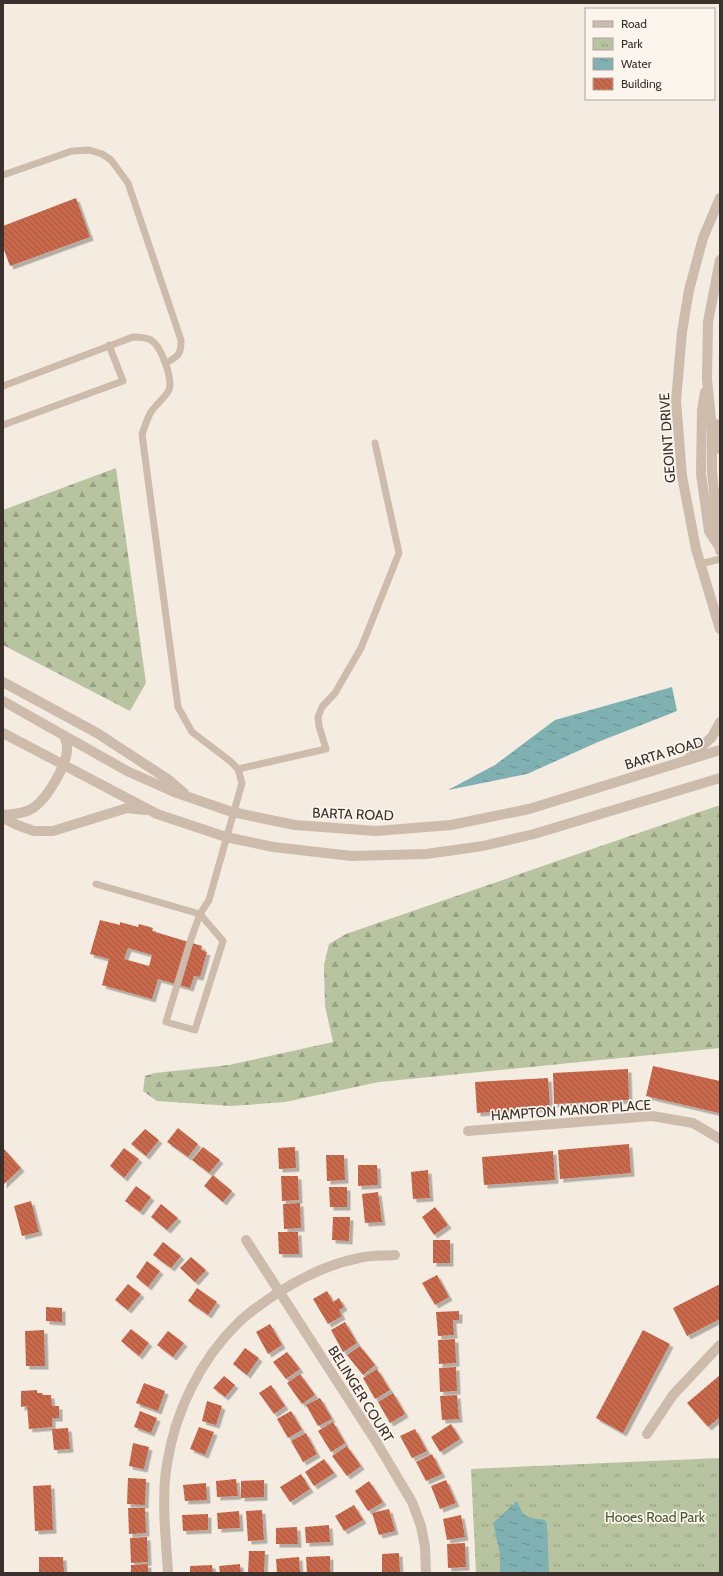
<svg xmlns="http://www.w3.org/2000/svg" width="723" height="1576" font-family="Cabin,sans-serif">
<style>
.forest{fill:url(#forest-firs)}
.park{fill:url(#park-tufts)}
.water{fill:url(#water-ripples)}
.building{fill:url(#building-back-hatch);fill-rule:evenodd;filter:url(#shadow)}
.lines{fill:none;stroke-linecap:round;stroke-linejoin:round}
.service{stroke:#cdbbac;stroke-width:7}
.minor{stroke:#cdbbac;stroke-width:10}
.tertiary{stroke:#cdbbac;stroke-width:10}
.labels{text-anchor:middle;dominant-baseline:central;stroke-width:3.5;stroke-linejoin:round;paint-order:stroke}
.street-label{font-size:14px;fill:#3b302b;stroke:#fbf5ee}
.park-label{font-size:14px;fill:#4a5a2e;stroke:#fbf5ee}
</style>
<defs>
<pattern id="forest-firs" width="22" height="20" patternUnits="userSpaceOnUse"><rect width="22" height="20" fill="#b8c4a0"/><path d="M5 1l3.5 6h-7zM16 11l3.5 6h-7z" fill="#97a083"/></pattern>
<pattern id="park-tufts" width="24" height="20" patternUnits="userSpaceOnUse"><rect width="24" height="20" fill="#b8c4a0"/><path d="M3 7l-1-3M5 7V3M7 7l1-3M15 17l-1-3M17 17v-4M19 17l1-3" fill="none" stroke="#97a083"/></pattern>
<pattern id="water-ripples" width="26" height="14" patternUnits="userSpaceOnUse"><rect width="26" height="14" fill="#7fb0b2"/><path d="M2 4q2-2 4 0t4 0M15 11q2-2 4 0t4 0" fill="none" stroke="#699091"/></pattern>
<pattern id="building-back-hatch" width="6" height="6" patternUnits="userSpaceOnUse"><rect width="6" height="6" fill="#c8694b"/><path d="M-1 5l2 2M0 0l6 6M5-1l2 2" fill="none" stroke="#a4573f"/></pattern>
<filter id="shadow"><feDropShadow dx="3.5" dy="3.5" stdDeviation="0" flood-color="#0004"/></filter>
</defs>
<rect width="100%" height="100%" fill="#f4ebe1"/>
<path class="forest" d="M116 468 146 683 130 711 3 645V510Z
M720 805V1048L379 1082 285 1102 231 1106 157 1101 143 1091 145 1076 155 1073 229 1065 333 1042 325 1006 324 965 329 944 346 934Z"/>
<path class="park" d="M720 1458V1573H476L471 1469Z"/>
<path class="water" d="M672 687 677 711 598 742 527 774 448 790 495 765 555 720Z
M517 1501C524 1519 526 1517 545 1520L547 1524 549 1573H500V1554L493 1523Z"/>
<path class="building" d="M76 198 90 237 10 266 3 247V226Z
M100 920 120 925V922L138 927 139 924 153 928 152 931 202 946 201 950 207 952 200 977 194 976 190 988 158 979 152 999 102 985 109 959 90 954ZM128 948 152 955 149 966 124 959Z
M653 1066 720 1081 719 1113 646 1096Z
M628 1069 629 1100 554 1104 553 1073Z
M548 1078 550 1108 477 1113 475 1082Z
M178 1128 198 1144 188 1157 167 1142Z
M145 1129 159 1140 146 1156 131 1144Z
M629 1144 631 1173 560 1179 558 1150Z
M203 1147 220 1160 209 1173 192 1160Z
M295 1147 296 1168 279 1169 278 1148Z
M3 1148 21 1168 3 1185Z
M124 1148 139 1159 124 1178 110 1166Z
M553 1151 555 1180 484 1185 482 1157Z
M326 1155H344L345 1180 327 1181Z
M358 1165H377L378 1185 358 1186Z
M428 1170 430 1198 413 1199 411 1172Z
M213 1175 232 1191 223 1202 204 1186Z
M281 1176H298L299 1200 282 1201Z
M136 1186 151 1197 140 1212 125 1201Z
M329 1187H347V1207H330Z
M378 1192 382 1222 365 1223 362 1194Z
M31 1201 39 1232 22 1236 14 1206Z
M300 1203 301 1228 284 1229 283 1204Z
M161 1204 178 1218 167 1230 151 1217Z
M435 1207 448 1225 434 1235 422 1217Z
M333 1217H350L349 1241 332 1240Z
M278 1232H298L299 1254H279Z
M433 1240H450V1263H433Z
M163 1242 181 1256 171 1268 153 1255Z
M191 1257 206 1270 195 1282 180 1268Z
M147 1261 160 1271 148 1287 136 1277Z
M437 1275 449 1297 435 1305 422 1283Z
M128 1284 141 1294 128 1310 115 1300Z
M720 1284V1319L687 1336 673 1308Z
M197 1288 217 1302 208 1315 188 1301Z
M327 1291 333 1302 339 1298 344 1307 339 1310 342 1316 328 1324 313 1299Z
M46 1307 62 1308V1322L46 1321Z
M459 1311V1320H453L454 1335 438 1336 436 1312Z
M345 1322 357 1343 343 1352 331 1330Z
M270 1324 282 1345 268 1354 256 1332Z
M131 1329 149 1343 139 1356 121 1341Z
M44 1330 45 1366H26L25 1331Z
M643 1330 670 1344 623 1433 596 1418Z
M168 1331 184 1343 173 1357 157 1345Z
M455 1339 456 1363 439 1364 438 1340Z
M360 1346 375 1365 363 1375 347 1355Z
M245 1348 259 1358 247 1375 233 1364Z
M287 1352 300 1369 286 1379 273 1362Z
M456 1367 457 1391 440 1392 439 1368Z
M377 1369 390 1390 375 1399 363 1378Z
M300 1374 315 1395 302 1404 287 1383Z
M720 1375V1417L708 1427 687 1403Z
M224 1376 235 1385 225 1397 213 1388Z
M144 1383 165 1391 158 1411 136 1403Z
M271 1385 285 1406 274 1414 259 1393Z
M37 1390V1393H42L43 1395H51L52 1406H59V1418H52V1427L29 1429 27 1406 21 1407V1391Z
M393 1393 405 1414 390 1423 378 1402Z
M457 1395 459 1419 442 1420 440 1396Z
M320 1398 332 1419 318 1426 306 1405Z
M207 1401 222 1406 216 1425 202 1421Z
M140 1411 157 1418 151 1433 134 1427Z
M291 1411 302 1430 288 1438 277 1419Z
M333 1422 345 1443 331 1452 318 1431Z
M451 1424 460 1439 440 1452 431 1437Z
M199 1427 214 1432 205 1455 190 1449Z
M68 1428 70 1449 54 1450 52 1429Z
M415 1429 427 1451 412 1458 400 1436Z
M306 1433 317 1454 303 1462 291 1441Z
M133 1443 149 1447 144 1469 129 1466Z
M347 1446 361 1466 347 1476 332 1456Z
M432 1454 442 1474 426 1481 416 1462Z
M324 1459 334 1473 314 1486 305 1472Z
M301 1474 310 1489 290 1502 280 1487Z
M128 1478 146 1479 145 1505 127 1504Z
M236 1479 238 1496 217 1497 216 1481Z
M264 1480V1497L241 1498V1481Z
M446 1480 456 1503 440 1509 431 1486Z
M369 1481 383 1502 368 1511 355 1491Z
M206 1483 207 1500 185 1501 183 1485Z
M51 1485 53 1530 35 1531 33 1486Z
M354 1505 363 1520 344 1531 335 1516Z
M128 1508H145L146 1533 129 1534Z
M389 1509 395 1531 379 1535 372 1513Z
M262 1510 264 1540 248 1541 246 1511Z
M239 1511 240 1528 218 1529 217 1513Z
M208 1514V1530L183 1531 182 1515Z
M461 1515 465 1537 447 1540 443 1519Z
M329 1525 330 1542 306 1543 305 1527Z
M297 1527 298 1544H276V1528Z
M147 1537 148 1562 131 1563 130 1538Z
M465 1543 466 1567 448 1568 447 1544Z
M249 1551H265L264 1573H248Z
M399 1553 400 1573H382V1554Z
M330 1556V1573H307L306 1557Z
M39 1557H63L64 1573H39Z
M299 1557 300 1573H277L276 1559Z
M148 1564V1573H131V1565Z
M240 1564 241 1573H220L219 1566Z
M212 1565 213 1573H190V1566Z"/>
<g class="lines">
<path class="service" d="M3 175 72 151 89 150 102 154 111 160 128 183 181 340C181 354 179 356 166 363
M3 386 133 337C139 337 145 337 151 340 161 346 173 378 169 390 165 398 156 404 151 412 147 418 145 427 142 434L178 707 192 732 230 761 238 769 242 783 209 900 200 914 190 942 166 1022 195 1030 223 941 200 914 96 884
M3 425 123 381 109 345
M700 564 720 559
M238 769 326 749 319 726 318 717 322 707 335 693 361 648 399 553 375 443"/>
<path class="minor" d="M720 198 703 238 689 290 682 332 676 401 682 476 696 549 720 629
M720 260 708 322 707 379 712 430V472L720 551
M705 392 702 410 701 474 709 531 718 545
M716 424 720 449
M468 1131 652 1116 693 1123 720 1139
M246 1240 377 1443 412 1502 421 1526 425 1547 426 1573
M647 1434 673 1395 720 1345
M168 1573C166 1538 161 1499 167 1464 175 1412 200 1360 238 1323 249 1312 263 1303 276 1294 302 1277 329 1264 359 1258 370 1255 383 1256 395 1255"/>
<path class="tertiary" d="M3 682 97 733 169 780 184 793
M3 701 127 771 174 792 232 812 295 825 376 831 451 825 529 809 720 750
M3 733 157 814 226 837 273 847 352 856 426 854 483 846 534 834 720 778
M688 759 712 737 720 722
M3 815C13 814 24 814 33 808 47 799 68 764 67 747 67 743 65 739 64 735
M3 818 17 825 34 831H53L127 808 145 810"/>
</g>
<g class="labels">
<g class="street-label">
<text transform="translate(667 438) rotate(-94)">GEOINT DRIVE</text>
<text transform="translate(664 753) rotate(-17)">BARTA ROAD</text>
<text transform="translate(353 814) rotate(2)">BARTA ROAD</text>
<text transform="translate(571 1110) rotate(-4)">HAMPTON MANOR PLACE</text>
<text transform="translate(361 1394) rotate(58)">BELINGER COURT</text>
</g>
<g class="park-label">
<text x="655" y="1517">Hooes Road Park</text>
</g>
</g>
<rect width="723" height="1576" fill="none" stroke="#3b302b" stroke-width="8"/>
<rect x="585" y="8" width="130" height="92" fill="#fbf5ee" stroke="#aea6a0"/>
<rect x="593" y="21" width="20" height="6" fill="#cdbbac" stroke="#aea6a0"/>
<text x="621" y="28" font-size="12" fill="#3b302b">Road</text>
<rect x="593" y="38" width="20" height="12" fill="url(#park-tufts)" stroke="#aea6a0"/>
<text x="621" y="48" font-size="12" fill="#3b302b">Park</text>
<rect x="593" y="58" width="20" height="12" fill="url(#water-ripples)" stroke="#aea6a0"/>
<text x="621" y="68" font-size="12" fill="#3b302b">Water</text>
<rect x="593" y="78" width="20" height="12" fill="url(#building-back-hatch)" stroke="#aea6a0"/>
<text x="621" y="88" font-size="12" fill="#3b302b">Building</text>
</svg>
